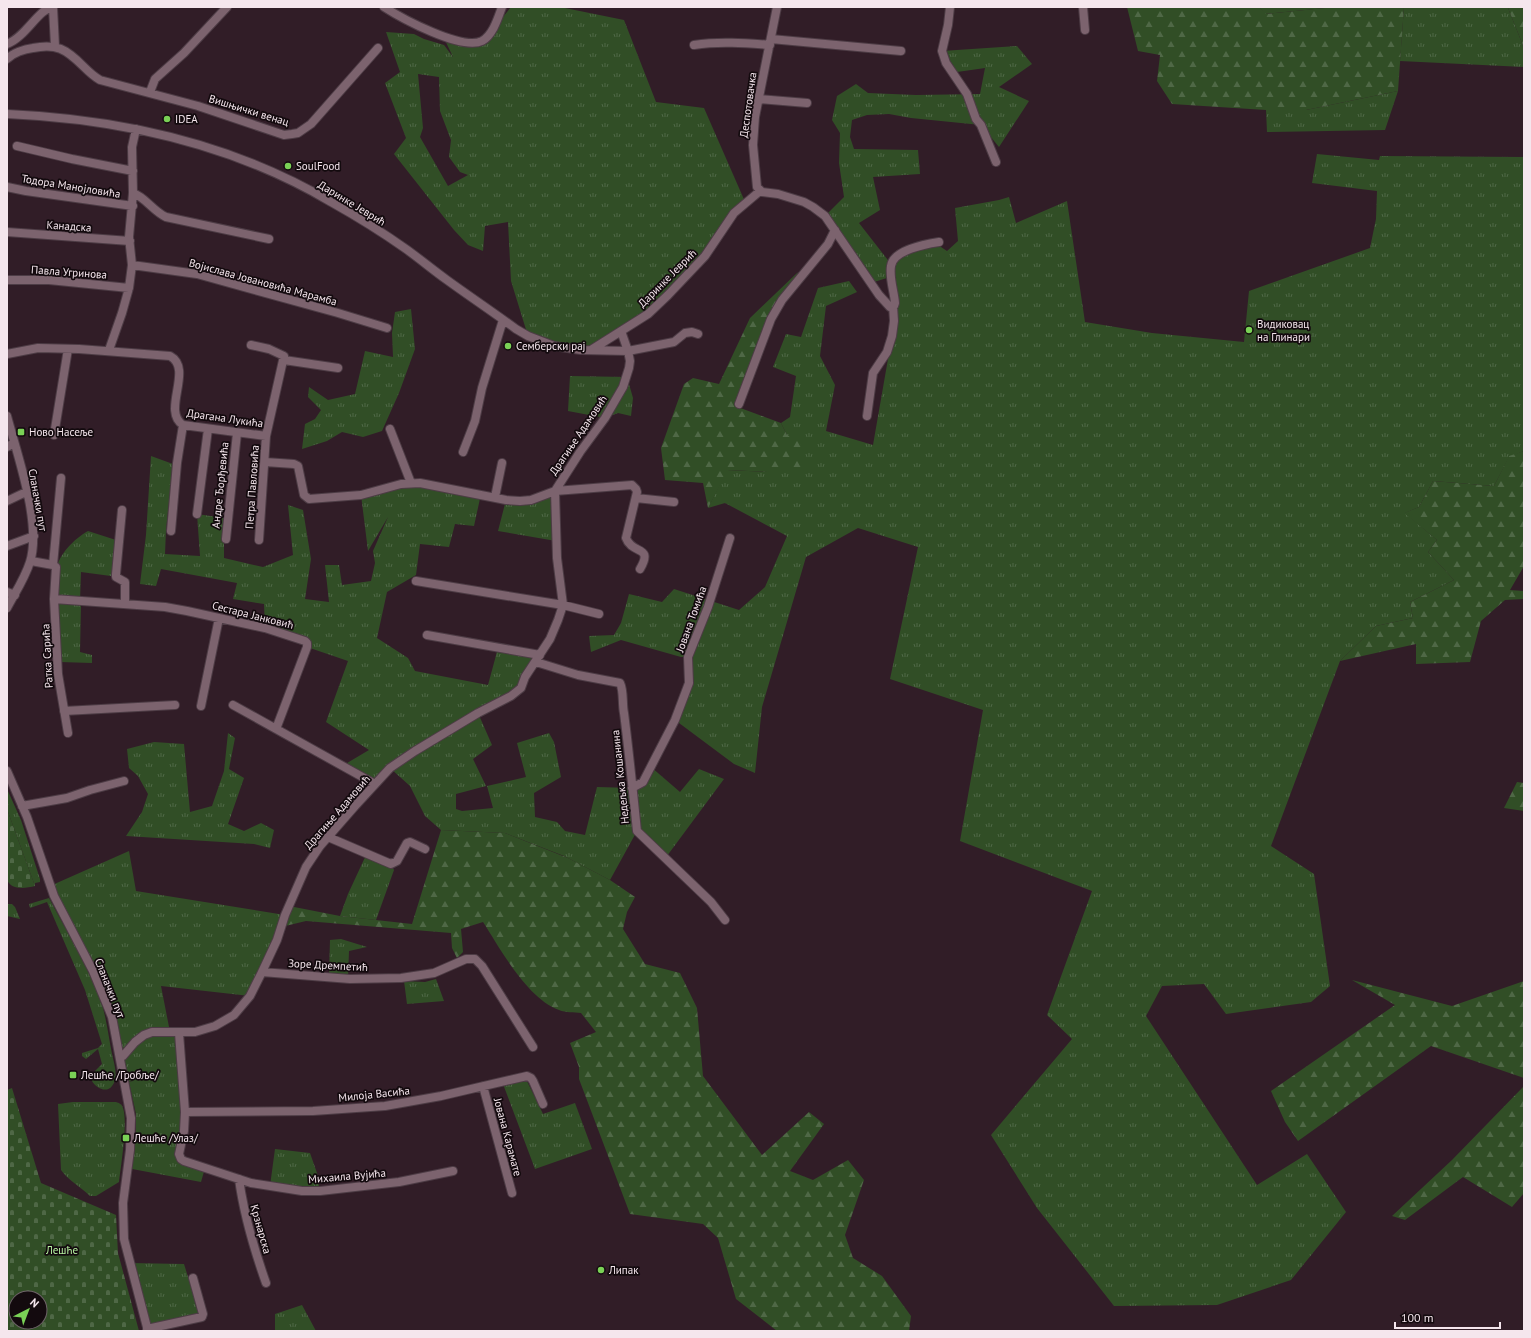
<svg xmlns="http://www.w3.org/2000/svg" width="1531" height="1338" font-family="'PT Sans',sans-serif">
<style>
.grass{fill:url(#grass-tufts);fill-rule:evenodd}
.forest{fill:url(#forest-firs)}
.cemetery{fill:url(#cemetery-stones);fill-rule:evenodd}
.lines{fill:none;stroke-linecap:round;stroke-linejoin:round}
.minor-casing{stroke:#4d3c45;stroke-width:10}
.minor{stroke:#7c636e;stroke-width:8}
.poi-dot{fill:#7ad156;stroke:#130a0e;stroke-width:1.5}
.labels{text-anchor:middle;dominant-baseline:central;stroke-width:3.5;stroke-linejoin:round;paint-order:stroke}
.street-label{font-size:11px;fill:#f5e6ed;stroke:#130a0e}
.poi-label{font-size:11px;fill:#f5e6ed;stroke:#130a0e;text-anchor:start}
.park-label{font-size:11px;fill:#b7f3a1;stroke:#130a0e}
</style>
<defs>
<pattern id="grass-tufts" width="24" height="20" patternUnits="userSpaceOnUse"><rect width="24" height="20" fill="#314e26"/><path d="M3 7l-1-3M5 7V3M7 7l1-3M15 17l-1-3M17 17v-4M19 17l1-3" fill="none" stroke="#4f6846"/></pattern>
<pattern id="forest-firs" width="22" height="20" patternUnits="userSpaceOnUse"><rect width="22" height="20" fill="#314e26"/><path d="M5 1l3.5 6h-7zM16 11l3.5 6h-7z" fill="#4f6846"/></pattern>
<pattern id="cemetery-stones" width="16" height="16" patternUnits="userSpaceOnUse"><rect width="16" height="16" fill="#314e26"/><path d="M2 7V4a2 2 0 0 1 4 0v3zM10 15v-3a2 2 0 0 1 4 0v3z" fill="#4f6846"/></pattern>
</defs>
<rect width="100%" height="100%" fill="#311d27"/>
<path class="grass" d="M511 7H560L624 20 656 102 704 108 746 204 669 295 590 350 528 336 511 281 508 222 485 226 483 251 468 245 454 230 394 154 406 138 385 83 400 72 386 32 414 34 424 39 444 45 453 57 443 36 473 43 491 32ZM418 74 439 77 440 111 451 140 449 157 460 172 468 175 448 186 420 137 423 128Z
M1259 7H1335L1265 14Z
M1404 7H1510L1508 8 1524 48V67L1400 61Z
M1017 46 1032 64 999 87 1029 101 999 147 981 125 911 118 889 114 867 115 852 120 850 137 854 149 918 150 920 174 873 177 880 210 859 223 891 264 900 253 938 245 947 251 958 241 955 208 999 200 1009 197 1016 223 1067 201 1085 322 1152 333 1244 342 1249 291 1370 248 1376 219 1377 191 1312 183 1317 154 1379 160 1380 156 1524 157V451L1509 457 1494 486 1433 481 1419 507 1405 513 1437 540 1428 552 1454 580 1410 602 1413 618 1376 626 1340 661 1271 846 1314 874 1330 986 1311 1002 1226 1014 1204 984 1162 986 1146 1016 1257 1185 1307 1154 1346 1212 1291 1280 1217 1305 1114 1306 1037 1208 991 1135 1072 1039 1047 1015 1092 891 960 841 983 710 890 679 918 547 858 528 806 557 762 707 755 773 734 764 675 720 689 683 688 657H681L621 640 591 652 589 636 614 635 621 623 629 594 662 602 674 589 739 610 765 587 787 536 725 503 708 508 727 470 768 472 787 435 781 423 790 417 796 376 773 367 786 334 801 337 818 288 849 281 857 292 826 306 820 356 835 385 826 431 873 445 892 336 890 277 871 283 825 216 844 197 839 163 840 133 832 120 837 96 856 84 868 93 916 95 980 94 985 68 957 72 942 51Z
M1398 91 1385 130 1267 132 1266 110H1306Z
M411 309 415 349 399 393 382 431 363 437 342 432 327 441 302 449 305 424 315 419 321 410 308 397 309 387 328 400 355 394 365 351 393 357 392 333 395 312Z
M570 376 627 377 633 398 631 416 618 413 605 418 568 411Z
M151 456 173 464 166 530 165 554 200 556 197 514 224 518V558L263 567 293 555 288 505 303 510 311 559 305 599 329 602 325 565H339L342 585 371 581 375 563 373 551 388 517 368 551 361 495 401 484 481 494 474 526 455 524 449 547 420 544 416 575 387 592 377 638 408 658 415 671 488 685 498 648 540 655 521 688 478 713 492 745 473 759 486 786 456 794V809L462 811 493 808 487 786 526 777 517 743 549 733 554 742 561 777 534 793 535 817 557 822 565 831 585 835 597 787 632 788 651 767 680 792 699 769 724 779 664 860 637 831 610 880 564 856 505 833 441 830 425 816 410 786 390 768 375 784 342 766 369 750 326 722 348 661 307 647V645L265 628 264 604 233 599 237 583 161 569 156 586 140 584 146 535Z
M555 491 556 541 498 531 506 500 520 501Z
M88 531 119 541 116 574 111 576 81 572 80 601 54 599C55 590 54 579 56 570 59 554 74 539 88 531Z
M58 602 81 604 80 652 92 655V663L60 662Z
M228 733 235 738 229 769 244 778 228 824 244 831 261 823 274 830 270 848 254 844 126 836 142 812 148 794 138 776 129 768 127 749 154 742 184 744 190 812 212 806 224 771Z
M7 789 21 820 40 879V882L35 883V886L7 809Z
M129 851 136 891 285 915 250 996 161 986 170 1032 179 1033 185 1098 177 1160 205 1168 201 1182 127 1168 131 1132H136V1114L129 1082 133 1081 125 1082 112 1018 50 886Z
M367 853 391 864 394 870 376 920 340 916 348 894Z
M49 898C68 934 90 970 103 1008 107 1023 109 1039 112 1054 114 1063 119 1078 112 1086 106 1094 95 1087 92 1081L95 1073 94 1072 102 1064 98 1049 86 1059 82 1056V1053L98 1048 102 1044 85 990 47 902 30 908 29 904Z
M7 904H12L15 907 20 919 7 916Z
M341 939 367 947 349 951 348 977 329 975 330 940Z
M436 979 444 1001 407 1004 404 981 425 982Z
M526 1079 543 1114 575 1103 592 1149 535 1169 503 1084Z
M73 1102H116C119 1103 122 1104 123 1108 128 1122 121 1165 119 1182L96 1196H90C81 1187 69 1181 61 1170L58 1104Z
M275 1149 310 1153 317 1173 320 1191 270 1186Z
M129 1263 184 1264 200 1316 147 1329Z
M302 1305 316 1331H275V1314Z"/>
<path class="forest" d="M1127 7H1259L1266 14 1335 7H1404L1398 91 1306 110H1266L1172 104 1157 81 1160 55 1138 51Z
M1510 7H1524V48L1508 8Z
M798 272 770 327 735 406 781 423 787 435 800 440 805 468 768 472 728 470 708 508 703 483 665 480 661 448 684 384 693 378 719 384 750 318Z
M1524 451V566L1510 590 1524 591V599L1505 600 1481 621 1470 662 1416 664V644L1340 661 1376 626 1413 618 1410 602 1454 580 1428 552 1437 540 1404 513 1419 507 1433 481 1494 486 1509 456Z
M1517 782 1524 783V811L1504 808Z
M441 830 505 833 568 858 610 880 635 897 627 912 623 929 645 964 680 973 697 1008 703 1076 762 1155 809 1112 824 1124 790 1171 813 1180 848 1160 864 1180 845 1235 853 1258 882 1276 911 1316 909 1331H777L736 1299 718 1238 703 1224 630 1214 579 1079V1067L570 1043 596 1032 581 1013C574 1012 566 1013 559 1010 527 998 501 950 483 922L461 929 463 952 457 958 452 948 451 933 306 921 281 927 289 906 340 916 412 924Z
M1352 980 1452 1006 1524 981V1078L1431 1046 1298 1141 1285 1122 1271 1091 1395 1005Z
M1524 1086V1193L1512 1207 1463 1177 1405 1220 1392 1216 1452 1160Z"/>
<path class="cemetery" d="M7 809 35 886C26 888 12 891 7 880Z
M12 1088 41 1183 116 1215 118 1253 139 1331H7V1090ZM16 1298H40V1322H16Z"/>
<g class="lines">
<defs>
<path id="minor" d="M53 7 55 46
M384 7C401 18 462 51 482 41 493 35 498 18 502 7
M777 7 755 117 753 145 757 187 762 192 778 194 804 202 813 207 825 216 879 295 890 307 894 306 895 303C894 291 889 278 891 266 893 250 926 244 939 242
M950 7 948 25 942 51 946 63 967 94 976 119 981 125 996 162
M1083 7 1085 30
M771 39 901 51
M7 44C26 37 38 9 53 7
M694 45C719 41 745 43 770 45
M7 59C13 53 24 49 33 48 56 43 66 49 83 66 88 71 93 76 100 80L198 106 284 135 292 134 298 133 311 124 378 48
M150 92 155 79 184 53 227 7
M758 99 807 103
M7 114C120 119 233 144 331 202 356 216 382 232 406 249 420 259 433 270 447 280 469 296 493 312 516 329L528 336 554 346 581 350 628 351 674 342 685 333 692 332 698 334
M17 146 72 159 133 171
M7 187 26 191 133 206
M133 193C145 197 153 211 166 217L269 239
M7 232 130 241
M132 265 197 274 338 313 387 328
M7 280H49L129 288
M109 350 122 313 129 288 132 265 129 237 133 193 132 147 136 129
M591 350 648 314 668 295 705 256 734 213 760 191
M7 354 38 348 79 349 170 356C194 369 161 411 183 425L266 436 284 356 269 349 251 345
M284 360 338 368
M739 404 771 319 782 300 828 244 835 230
M7 416C17 454 42 524 30 562 25 578 15 593 7 608
M867 416 873 373 887 352 892 336 894 321 893 306
M390 429 411 483
M54 435 68 349
M7 447 14 443
M463 452 475 421 482 388 503 320
M265 462 294 464 298 466 304 495 309 499 361 495 401 484 420 483 506 500 520 501 531 500 555 491 632 485 636 489 637 492 626 538C632 555 654 545 640 569
M495 497 502 463
M636 498 674 502
M7 501 26 492
M122 510 116 574V577L125 582V604
M197 514 208 429
M171 531 177 463 183 425
M226 539 237 433
M259 540 266 436
M7 546 34 536
M31 561 53 565 56 567 54 599 58 674 68 733
M53 565 61 478
M416 581 563 605 599 614
M7 592 15 595
M54 599 165 607 187 611 265 628 305 641 307 643V647L276 729
M427 635 540 655
M536 662 578 675 620 683C624 691 622 704 624 713 629 752 633 792 637 831L711 902 725 920
M233 705 375 784
M201 706 219 618
M64 711 175 705
M7 771 27 817 54 896 93 971 112 1017 131 1118 130 1150 123 1203 124 1239 148 1331
M632 788 643 782 675 720 689 683 688 657 708 607 730 538
M22 806 67 798 90 790 124 781
M328 837 391 864 397 861 407 843 410 842 425 849
M262 972 350 979 401 978 434 973 466 959H475L482 966 533 1047
M179 1033 185 1112 184 1131 179 1154 181 1159 184 1161 251 1183 302 1191H320L399 1182 453 1171
M120 1057 123 1056 135 1042 144 1035 152 1032H195L215 1026 234 1015 250 996 262 972 277 940 285 915 306 867 320 846 355 806 390 768 415 751 478 713 511 696 521 688 525 677 550 639 558 620 563 605 557 558 555 491 580 452 605 418 623 387 629 368 630 361 628 351 621 331
M483 1086 512 1193
M185 1112 313 1111 385 1106 441 1096 527 1076 531 1078 533 1081 543 1104
M239 1179C244 1216 254 1249 266 1283
M147 1329 202 1317 203 1314 193 1278"/>
</defs>
<use href="#minor" class="minor-casing"/>
<use href="#minor" class="minor"/>
</g>
<g class="poi-dot">
<circle cx="167" cy="119" r="4"/>
<circle cx="288" cy="166" r="4"/>
<circle cx="1249" cy="330" r="4"/>
<circle cx="508" cy="346" r="4"/>
<rect x="17" y="428" width="8" height="8" rx="2"/>
<rect x="69" y="1071" width="8" height="8" rx="2"/>
<rect x="122" y="1134" width="8" height="8" rx="2"/>
<circle cx="601" cy="1270" r="4"/>
</g>
<g class="labels">
<g class="street-label">
<text transform="translate(748 105) rotate(-82)">Деспотовачка</text>
<text transform="translate(249 110) rotate(17)">Вишњички венац</text>
<text transform="translate(71 186) rotate(9)">Тодора Манојловића</text>
<text transform="translate(352 203) rotate(31)">Даринке Јеврић</text>
<text transform="translate(69 226) rotate(4)">Канадска</text>
<text transform="translate(69 272) rotate(4)">Павла Угринова</text>
<text transform="translate(667 278) rotate(-45)">Даринке Јеврић</text>
<text transform="translate(263 282) rotate(15)">Војислава Јовановића Марамба</text>
<text transform="translate(225 418) rotate(8)">Драгана Лукића</text>
<text transform="translate(578 435) rotate(-56)">Драгиње Адамовић</text>
<text transform="translate(220 485) rotate(-84)">Андре Ђорђевића</text>
<text transform="translate(252 487) rotate(-86)">Петра Павловића</text>
<text transform="translate(38 500) rotate(80)">Сланачки пут</text>
<text transform="translate(253 615) rotate(14)">Сестара Јанковић</text>
<text transform="translate(691 619) rotate(-70)">Јована Томића</text>
<text transform="translate(47 656) rotate(-93)">Ратка Сарића</text>
<text transform="translate(620 777) rotate(-96)">Недељка Кошанина</text>
<text transform="translate(337 812) rotate(-49)">Драгиње Адамовић</text>
<text transform="translate(328 965) rotate(3)">Зоре Дремпетић</text>
<text transform="translate(110 988) rotate(68)">Сланачки пут</text>
<text transform="translate(374 1094) rotate(-6)">Милоја Васића</text>
<text transform="translate(508 1137) rotate(75)">Јована Карамате</text>
<text transform="translate(347 1176) rotate(-5)">Михаила Вујића</text>
<text transform="translate(261 1229) rotate(74)">Крзнарска</text>
</g>
<g class="poi-label">
<text x="175" y="119">IDEA</text>
<text x="296" y="166">SoulFood</text>
<text x="1257" y="324">Видиковац<tspan x="1257" dy="13">на Глинари</tspan></text>
<text x="516" y="346">Семберски рај</text>
<text x="29" y="432">Ново Насеље</text>
<text x="81" y="1075">Лешће /Гробље/</text>
<text x="134" y="1138">Лешће /Улаз/</text>
<text x="609" y="1270">Липак</text>
</g>
<g class="park-label">
<text x="62" y="1250">Лешће</text>
</g>
</g>
<rect width="1531" height="1338" fill="none" stroke="#f5e6ed" stroke-width="16"/>
<g transform="translate(28 1310) rotate(42)"><circle r="19" fill="#130a0e" stroke="#6d6267"/>
<path d="M0-3L7 15L0 10L-7 15Z" fill="#7ad156"/>
<text y="-6" font-size="11" font-weight="bold" text-anchor="middle" fill="#f5e6ed">N</text>
</g>
<path d="M1395 1322v6h105v-6" fill="none" stroke="#f5e6ed" stroke-width="2"/>
<text x="1401" y="1322" font-size="12" fill="#f5e6ed" stroke="#130a0e" stroke-width="3" paint-order="stroke">100 m</text>
</svg>
